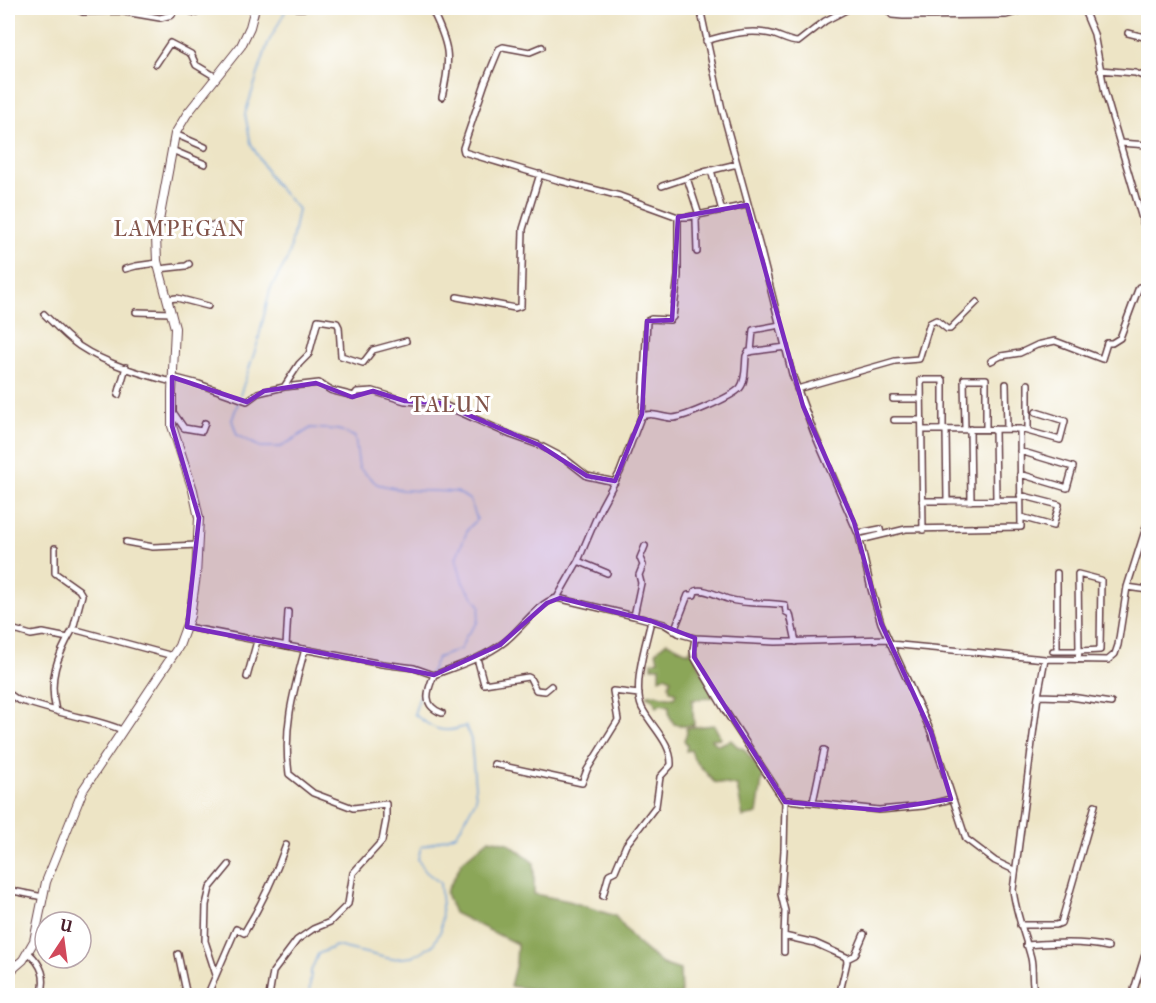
<svg xmlns="http://www.w3.org/2000/svg" width="1156" height="1003" font-family="'IM FELL French Canon',serif">
<style>
.forest{fill:#8ba658;stroke:#6a6242;stroke-width:1.5}
.lines{fill:none;stroke-linecap:round;stroke-linejoin:round}
.stream{stroke:#6fa0d9;stroke-width:1.5}
.street-casing{stroke:#623d42;stroke-width:8}
.secondary-casing{stroke:#623d42;stroke-width:10}
.street{stroke:#fff;stroke-width:5}
.secondary{stroke:#fff;stroke-width:8}
.marked{fill:#7b2cbf;fill-opacity:0.2;stroke:#7b2cbf;stroke-width:4.5;stroke-linejoin:round}
.labels{text-anchor:middle;dominant-baseline:central;stroke-width:6;stroke-linejoin:round;paint-order:stroke}
.quarter-label{font-size:22px;letter-spacing:1.5px;fill:#82544a;stroke:#fff}
</style>
<rect width="100%" height="100%" fill="#fff"/>
<filter id="ink" filterUnits="userSpaceOnUse"><feTurbulence type="fractalNoise" baseFrequency=".0167" numOctaves="2"/><feDisplacementMap in="SourceGraphic" scale="12" xChannelSelector="R" yChannelSelector="G"/><feConvolveMatrix kernelMatrix="1 2 1 2 8 2 1 2 1" color-interpolation-filters="sRGB"/></filter>
<filter id="wash" filterUnits="userSpaceOnUse"><feTurbulence type="fractalNoise" baseFrequency=".008" numOctaves="4" result="noise"/><feDisplacementMap in="SourceGraphic" scale="24" xChannelSelector="R" yChannelSelector="G"/><feGaussianBlur stdDeviation="1.35" result="paint"/><feColorMatrix in="noise" values="0 0 0 0 0 0 0 0 0 0 0 0 0 0 0 0 0 1.4 0 .05"/><feComposite in="paint" operator="in"/></filter>
<g filter="url(#wash)">
<rect width="100%" height="100%" fill="#ede4c5"/>
<path class="forest" d="M667 642 689 653 691 648 714 697 692 700 694 725 684 726 674 724 669 715V706L661 704 657 707 653 699 647 696 651 694 674 698 676 693 670 690 669 684 671 679 665 676 660 678V667H652V662L658 660 656 651Z
M714 725 721 738 711 739 718 745 731 740 737 746 744 749 763 774 757 814 743 817 737 786 714 782 694 759 691 750 686 751 687 745 684 740 687 733 686 728Z
M489 839 508 843 534 863V894L569 901 615 916 636 942 662 964 680 970 681 995H532L546 991 510 986 516 963 517 944 454 913 446 893 462 862Z"/>
<g class="lines">
<path class="stream" d="M240 395 257 345 270 290 289 256 298 209 273 182 251 144 245 114 268 43 287 8
M239 400 232 420 237 435 260 447H281L311 428 339 430 355 437 359 468 377 484 402 490 457 492 470 500 477 519 468 529 456 558 463 583 480 606 477 623 466 636 461 649 437 658 420 695 414 714C433 729 442 735 466 726L471 740 476 799 457 834 421 847 418 859 425 871 440 883 442 906 441 930 433 945 412 957 391 959 336 946 318 954 311 971 309 996"/>
</g>
</g>
<g filter="url(#ink)">
<g class="lines">
<defs>
<path id="street" d="M72 8 83 12 119 11 160 18 172 15 175 8
M178 8 196 13 198 8
M298 8H303
M431 8C449 44 452 57 442 97
M700 8 722 109 761 251 792 374 814 433 859 536 871 589 881 623 931 732 966 839 995 861 1014 870
M886 8 892 15 903 16 1006 15 1030 8
M1049 8 1060 9 1068 8
M1083 8 1094 34 1105 93 1148 239
M1128 33 1148 38
M706 41C726 35 745 30 766 33 778 34 787 42 798 42L825 21 850 8
M542 47 530 52 503 47 499 49 485 83 463 148 464 152 557 180 620 196 678 217H688L747 205
M156 64 170 43 191 54 196 65 216 77
M1100 70 1135 73 1148 78
M175 134 205 147
M1120 143 1148 145
M172 150 205 164
M711 170 722 211
M687 178 699 215 696 220 697 252
M662 186 704 172 737 164
M158 223 219 226
M125 269 136 266 157 263
M159 269 186 266 189 264
M457 297 515 308 521 306 523 229 540 174
M168 299 177 298 208 306
M136 312 172 313
M44 314C55 325 66 337 79 346 106 364 141 374 172 382
M751 352 753 330 780 325
M991 361 1001 356 1020 353 1037 345 1055 341 1102 359 1107 343H1112L1120 338 1139 287 1148 288
M172 377 199 384 247 401 258 393 284 387 299 364 309 354 318 320 337 323 339 327 341 356 363 363 373 350 406 341
M1006 384 1007 429
M1028 384V431
M284 387 319 383 330 390 354 396 357 392 373 391 405 401 442 404 511 435 539 445 564 458 587 476 615 482
M797 389 895 361 919 359 930 323 936 320 947 329H950L977 302
M118 395 126 367
M893 399H921
M173 412 184 428 202 431 205 423
M642 416 647 321 651 319 670 320 673 317 678 276V217
M894 420H922
M965 429 964 379H986V429
M970 429 971 501
M995 429 996 500
M1020 429 1060 440 1065 421 1036 412
M946 430 947 501
M1020 451 1073 467 1067 488 1020 474
M1020 495 1059 505 1053 526 1021 517
M922 501 1020 500
M923 530 921 380H943V430
M859 533 880 529 881 534
M860 540 906 529 1021 527 1020 429 922 430
M126 542 153 547 198 545
M55 548V573L79 590 82 595 73 629
M578 561 607 573
M1127 587 1148 590
M557 598 578 561 601 507 620 472 641 417C650 411 662 418 673 418 685 417 732 397 740 388 746 381 745 365 746 356L748 352 786 347
M634 616 641 583 639 575 643 565 640 558 645 546
M187 627 382 664 414 668 434 675C457 666 483 658 503 643 519 632 538 602 557 598L634 616 664 624 680 634 695 638 775 642 888 639
M8 628 31 635 43 633 68 638
M674 631 688 595H694L695 591C705 588 718 596 728 599 747 605 766 602 785 605L786 612 790 614 796 642
M695 638 693 650 694 657 726 712 785 802 784 850 781 894 785 911 784 936 815 943 846 957 847 962 839 996
M890 644 1045 659 1108 660 1115 654 1118 645 1127 587 1148 521
M286 646 288 612
M1053 651C1069 651 1085 651 1100 650L1101 580 1078 574 1079 651 1078 660
M1057 651V573
M477 658 484 684 528 677 530 678 536 690 545 691 551 686
M434 675C427 691 422 706 442 713
M247 677 257 641
M8 693 18 700 56 711
M1038 696 1045 659
M122 730C101 721 79 718 56 711 48 678 57 657 73 629L173 656
M494 764 582 783 587 770 618 720 613 691 639 694
M785 802 788 800 879 810 923 806 951 799
M813 802 824 750
M8 890 43 897
M603 896 609 874 615 871 626 845 656 806 660 777 671 765C672 743 651 726 642 708 632 686 646 643 651 621
M1020 925H1056L1061 923 1095 805
M784 936V952
M1026 945C1054 943 1081 941 1108 947
M28 952C42 965 47 977 41 996
M178 954 187 996
M847 959 855 955 864 934
M8 961 19 964
M216 975 236 929 244 933C261 905 275 876 286 845
M207 996 216 975 205 941 206 905 210 888 229 865
M269 996 273 972 297 940 313 929 330 922 348 904 353 873 382 841 386 820V804L353 808 313 793 289 774C283 727 293 693 305 649
M1036 996C1030 984 1034 971 1031 958 1025 935 1016 914 1013 890L1038 696 1071 697 1111 703
M1132 996 1148 945"/>
<path id="secondary" d="M8 973 23 960 34 941 46 882 83 790 179 646 190 616 196 576 199 518 193 490 172 426V392L175 328 157 261 156 237 175 134 187 114 241 46 250 27 255 8"/>
</defs>
<use href="#street" class="street-casing"/>
<use href="#secondary" class="secondary-casing"/>
<use href="#street" class="street"/>
<use href="#secondary" class="secondary"/>
</g>
</g>
<path class="marked" d="M747 205 803 406 854 522 881 623 931 732 951 799 879 810 785 802 694 657 695 638 651 621 560 598 547 603 500 645 434 675 187 627 199 518 172 426V377L247 402 264 391 316 383 352 397 373 391 405 401 440 403 539 445 587 476 615 481 642 414 647 321 672 320 678 217Z"/>
<g class="labels">
<g class="quarter-label">
<text x="180" y="229">LAMPEGAN</text>
<text x="451" y="405">TALUN</text>
</g>
</g>
<rect width="1156" height="1003" fill="none" stroke="#fff" stroke-width="30"/>
<g transform="translate(63 940) rotate(13)"><circle r="28" fill="#ffffff" stroke="#b7a5aa" stroke-width="1.5"/>
<path d="M0-4.5L10 22L0 15L-10 22Z" fill="#d1495b"/>
<text y="-9" font-size="16" font-weight="bold" text-anchor="middle" fill="#4a1f2b">U</text>
</g>
</svg>
